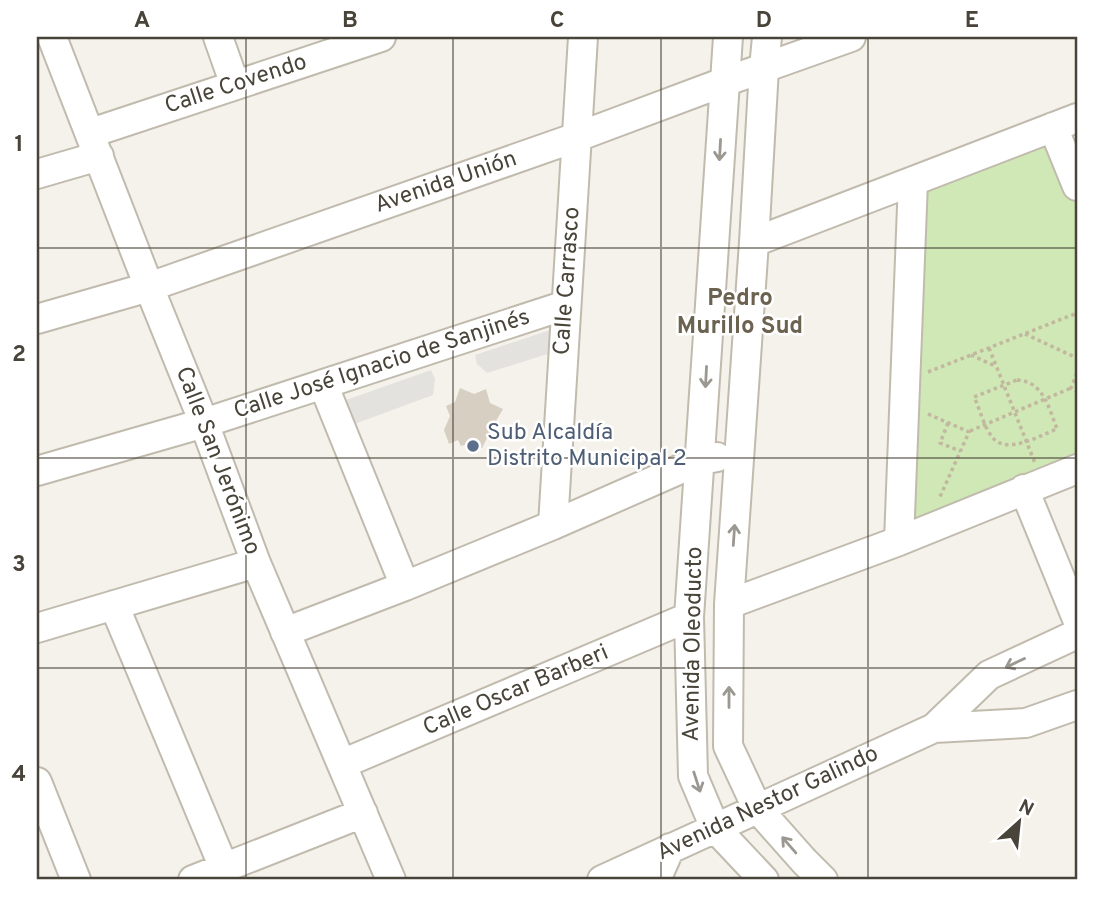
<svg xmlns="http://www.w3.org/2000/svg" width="1114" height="917" font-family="Overpass,sans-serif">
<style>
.green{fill:#cfe8b5}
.parking{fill:#e4e2df}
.building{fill:#d7cfc1}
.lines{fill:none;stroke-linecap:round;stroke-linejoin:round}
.minor-casing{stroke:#c1bbae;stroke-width:32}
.path{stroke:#c2b79f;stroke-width:3.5;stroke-dasharray:3.5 3.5;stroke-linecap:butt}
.minor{stroke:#fff;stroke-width:28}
.oneway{stroke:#9b9892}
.grid{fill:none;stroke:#494439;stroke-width:2;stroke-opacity:0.55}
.service-dot{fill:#5c6f8a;stroke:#fff;stroke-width:2.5}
.labels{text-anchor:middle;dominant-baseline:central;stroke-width:5;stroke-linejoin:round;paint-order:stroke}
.street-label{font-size:23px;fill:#494439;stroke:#fff}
.service-label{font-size:23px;fill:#4e5e75;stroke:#fff;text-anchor:start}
.neighbourhood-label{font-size:24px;font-weight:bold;fill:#6c6250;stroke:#fff}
.neatline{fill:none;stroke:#494439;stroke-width:2.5}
.grid-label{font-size:23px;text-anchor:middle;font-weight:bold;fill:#494439}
</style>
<rect width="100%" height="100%" fill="#f5f2eb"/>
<path class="green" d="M1051 144 1077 208V463L911 528 924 190Z"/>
<path class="parking" d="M559 327 557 351 487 373 477 364 475 355Z
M431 370 435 379 433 395 352 425 343 407 346 400Z"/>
<path class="building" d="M460 388 474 394 486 389 490 403 503 409 496 421 499 432 489 434 482 448 472 443 461 446 458 440 449 444 444 430 450 416 446 406 455 402Z"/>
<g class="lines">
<defs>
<path id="minor" d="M52 37 149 287 204 423 256 563 391 880
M218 37 235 85
M728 37 689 617 693 776 715 828 764 880
M767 37 764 68 754 242 729 604 728 746 757 808 804 861 823 880
M1053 127 1077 186
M91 133 381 37
M37 174 99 156
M754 242 1077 118
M37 319 149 287 577 137 724 82 851 37
M323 384 405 586
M37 471 204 423 566 305
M1024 489 1077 619
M553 525 583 37
M899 541 913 181
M729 604 899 541 1077 469
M114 605 224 868
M37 628 256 563
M285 632 405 586 553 525 701 460 717 457
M934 728 1026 723 1077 705
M342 764 689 617
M37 782 76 880
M193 880 363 813
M602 880 934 728 989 675 1077 634
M656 880 670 848"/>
</defs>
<use href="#minor" class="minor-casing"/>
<path class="path" d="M1025 334 1077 358
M989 348 1035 463
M971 355 995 366
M928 372 1077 313
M1077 373 1071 388 1077 391
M1017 380C1043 381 1049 408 1057 429 1041 435 1007 455 993 438 984 428 980 409 974 397Z
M928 414 969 432 939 499
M948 423 940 443 960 451
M970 431 1071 388"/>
<use href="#minor" class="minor"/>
</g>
<defs><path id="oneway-shaft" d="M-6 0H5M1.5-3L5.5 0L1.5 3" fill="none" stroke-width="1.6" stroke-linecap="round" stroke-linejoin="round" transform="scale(1.75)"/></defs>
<g class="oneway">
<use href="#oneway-shaft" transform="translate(720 150) rotate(93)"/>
<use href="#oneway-shaft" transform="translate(706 377) rotate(93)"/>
<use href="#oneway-shaft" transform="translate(734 535) rotate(-86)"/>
<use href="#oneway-shaft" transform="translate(1015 663) rotate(155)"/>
<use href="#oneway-shaft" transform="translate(729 697) rotate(-90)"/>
<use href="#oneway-shaft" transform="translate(697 782) rotate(72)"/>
<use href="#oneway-shaft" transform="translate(789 845) rotate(-131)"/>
</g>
<path class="grid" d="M246 37V880M453 37V880M661 37V880M868 37V880M37 248H1077M37 458H1077M37 668H1077"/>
<circle class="service-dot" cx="473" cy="446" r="7"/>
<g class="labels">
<g class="street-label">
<text transform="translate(236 85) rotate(-18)">Calle Covendo</text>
<text transform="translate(446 183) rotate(-19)">Avenida Unión</text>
<text transform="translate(568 281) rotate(-86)">Calle Carrasco</text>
<text transform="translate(382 365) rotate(-18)">Calle José Ignacio de Sanjinés</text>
<text transform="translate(217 461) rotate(69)">Calle San Jerónimo</text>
<text transform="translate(694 644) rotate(-89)">Avenida Oleoducto</text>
<text transform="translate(516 691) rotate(-23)">Calle Oscar Barberi</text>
<text transform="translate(768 804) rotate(-25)">Avenida Nestor Galindo</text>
</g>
<g class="service-label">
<text x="487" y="433">Sub Alcaldía<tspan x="487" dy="26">Distrito Municipal 2</tspan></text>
</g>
<g class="neighbourhood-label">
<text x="740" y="299">Pedro<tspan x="740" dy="28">Murillo Sud</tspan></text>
</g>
</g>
<rect width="1114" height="917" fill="none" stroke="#ffffff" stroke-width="77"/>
<g transform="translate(1019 822) rotate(27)" stroke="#ffffff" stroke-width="5" paint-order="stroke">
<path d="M0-5L12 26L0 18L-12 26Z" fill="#494439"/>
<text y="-10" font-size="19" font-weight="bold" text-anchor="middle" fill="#494439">N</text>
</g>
<rect x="38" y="38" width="1038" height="840" class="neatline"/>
<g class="grid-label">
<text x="142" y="27">A</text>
<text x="350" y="27">B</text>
<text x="557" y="27">C</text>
<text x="764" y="27">D</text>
<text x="972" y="27">E</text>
<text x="19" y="151">1</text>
<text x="19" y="361">2</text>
<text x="19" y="571">3</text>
<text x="19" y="781">4</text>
</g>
</svg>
